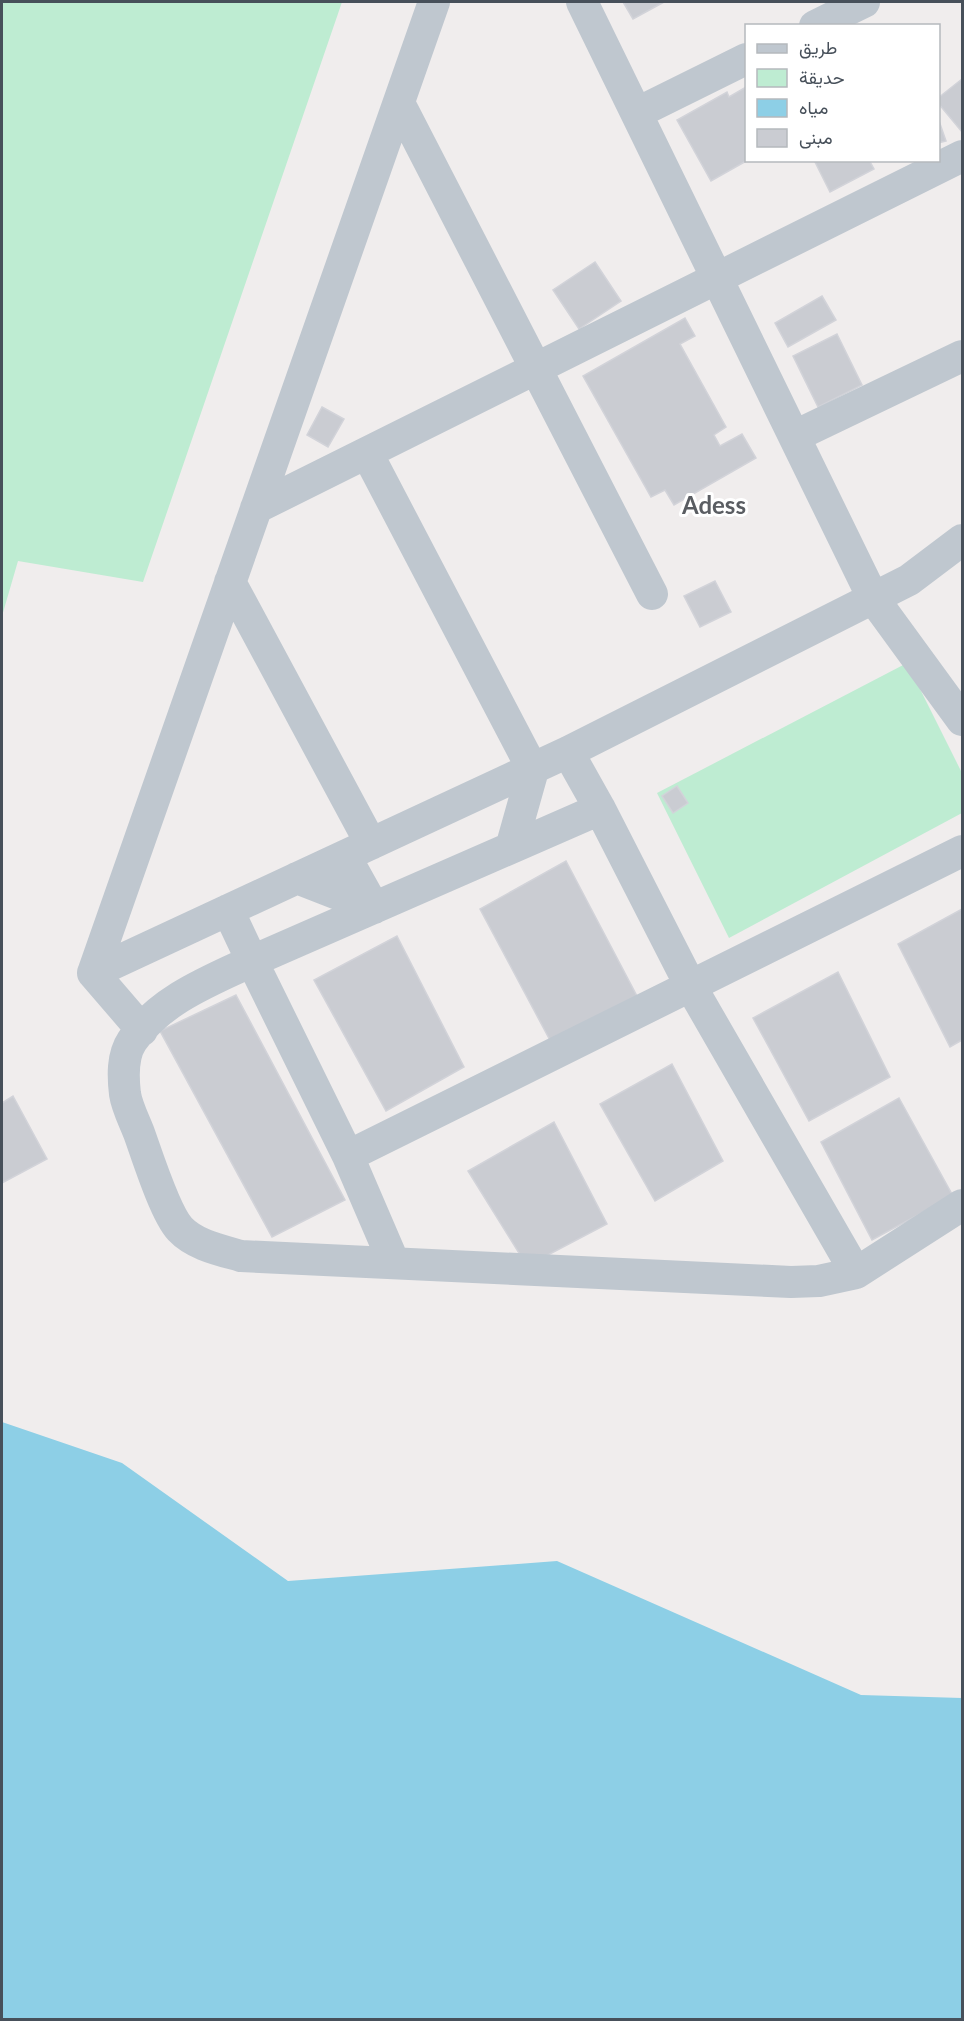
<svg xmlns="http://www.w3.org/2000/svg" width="964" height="2021" font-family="Lato,Vazirmatn,sans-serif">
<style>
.green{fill:#beecd2}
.water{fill:#8dcfe6}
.building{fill:#caccd2;stroke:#d2d3d9;stroke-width:1.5}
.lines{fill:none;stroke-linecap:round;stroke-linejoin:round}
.street{stroke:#bfc7cf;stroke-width:32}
.labels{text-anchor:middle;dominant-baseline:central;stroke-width:6;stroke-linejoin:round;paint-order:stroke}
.quarter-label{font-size:24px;font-weight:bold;fill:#5a5d62;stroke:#fff}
</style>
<rect width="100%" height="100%" fill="#f0eded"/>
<path class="green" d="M2 2H342L143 582 18 561 2 616Z
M907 663 962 773V813L729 938 657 793Z"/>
<path class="water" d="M2 1422 122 1463 288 1581 557 1561 861 1695 962 1698V2019H2Z"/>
<path class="building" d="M623 2H664L633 19Z
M962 79V132L938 103V98Z
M746 87 748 160 711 181 677 120 727 92 729 97Z
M938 118 946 141 938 143Z
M814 160H869L874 169 830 192Z
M595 262 621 301 579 329 553 290Z
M822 296 836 320 788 347 775 323Z
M685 318 695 336 680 344 726 427 714 435 720 446 742 434 756 458 674 505 665 490 651 497 583 376Z
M837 334 862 385 818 407 793 356Z
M322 407 344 419 328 447 307 435Z
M715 581 731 612 700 627 684 596Z
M677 786 688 803 673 813 662 796Z
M566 861 638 998 552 1044 480 909Z
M962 909V1040L950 1047 898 944Z
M397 936 464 1067 386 1111 314 980Z
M838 972 890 1077 809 1121 753 1018Z
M236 995 345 1200 272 1237 160 1031Z
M672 1064 723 1161 655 1201 600 1104Z
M13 1096 47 1159 2 1183V1103Z
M899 1098 953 1196 872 1240 821 1142Z
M554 1122 607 1224 527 1266 468 1171Z"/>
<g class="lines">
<path class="street" d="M582 2 873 598 962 720
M815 26 864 2
M399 103 652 594
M637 113 746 59
M795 436 962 356
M367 453 533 770 511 848
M256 508 962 156
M230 582 371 844
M568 752 600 809 690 985 856 1273
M600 809 252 961 348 1156 962 851
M297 878 374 908 345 856
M228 910 252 961C209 981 160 1000 132 1041 122 1056 123 1077 125 1094 127 1107 134 1120 139 1133 147 1155 165 1213 180 1229 195 1245 220 1250 241 1256L791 1282 819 1281 856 1273 962 1205
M93 973 434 2
M93 973 568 752 909 580 962 540
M93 973 142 1030
M348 1156 394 1263"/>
</g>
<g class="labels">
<g class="quarter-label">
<text x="714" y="504">Adess</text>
</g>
</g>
<rect width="964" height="2021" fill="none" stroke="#47505a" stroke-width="6"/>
<rect x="745" y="24" width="195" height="138" fill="#ffffff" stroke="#b5b9bd" stroke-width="1.5"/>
<rect x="757" y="44" width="30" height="9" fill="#bfc7cf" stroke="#b5b9bd" stroke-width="1.5"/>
<text x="799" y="54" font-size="18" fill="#47505a">طريق</text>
<rect x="757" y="69" width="30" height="18" fill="#beecd2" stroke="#b5b9bd" stroke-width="1.5"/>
<text x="799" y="84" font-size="18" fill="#47505a">حديقة</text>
<rect x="757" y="99" width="30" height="18" fill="#8dcfe6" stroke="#b5b9bd" stroke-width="1.5"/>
<text x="799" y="114" font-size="18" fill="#47505a">مياه</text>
<rect x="757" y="129" width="30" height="18" fill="#caccd2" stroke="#b5b9bd" stroke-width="1.5"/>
<text x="799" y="144" font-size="18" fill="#47505a">مبنى</text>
</svg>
